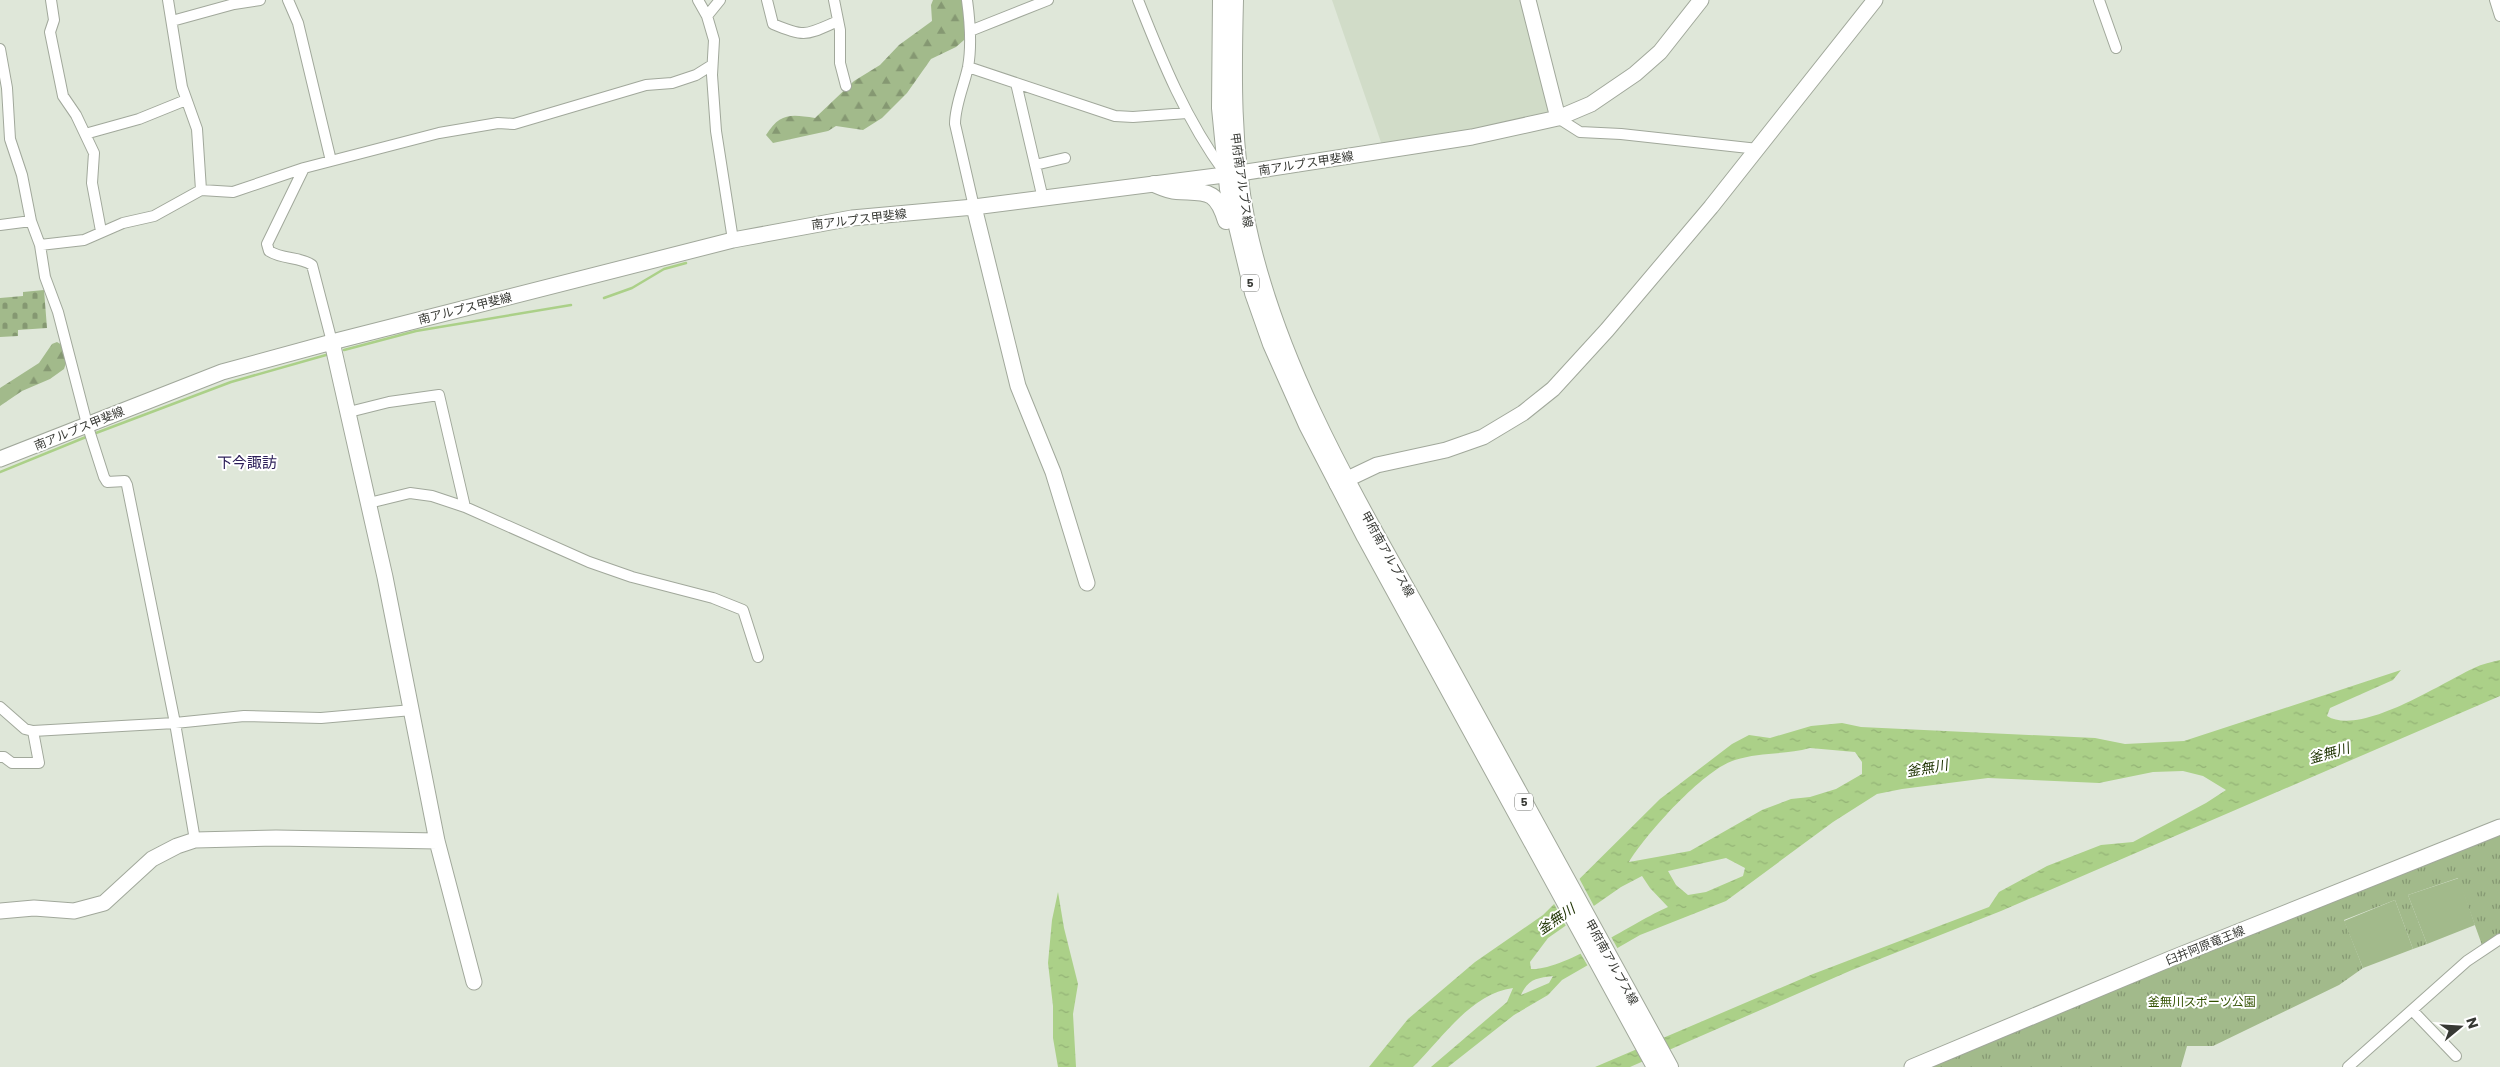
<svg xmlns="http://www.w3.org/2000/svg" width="2500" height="1067" font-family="Poppins,'Noto Sans JP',sans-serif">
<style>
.built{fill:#d1dcc8}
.grass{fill:#a2ba8b}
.forest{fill:url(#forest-firs)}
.cemetery{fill:url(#cemetery-stones)}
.park{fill:url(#park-tufts)}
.water{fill:url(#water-ripples);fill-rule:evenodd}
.pier{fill:#dfe7d9}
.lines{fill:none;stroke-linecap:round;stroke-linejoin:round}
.stream{stroke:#abd088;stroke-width:2.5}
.street-casing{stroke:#a1a89b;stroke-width:12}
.secondary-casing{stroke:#a1a89b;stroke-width:17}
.primary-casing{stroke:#a1a89b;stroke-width:18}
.street{stroke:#fff;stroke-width:10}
.secondary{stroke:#fff;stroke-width:15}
.primary{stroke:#fff;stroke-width:16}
.labels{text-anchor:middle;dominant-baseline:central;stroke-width:4;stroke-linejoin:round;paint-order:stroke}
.shield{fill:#fff;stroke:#737471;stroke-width:1}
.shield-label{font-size:11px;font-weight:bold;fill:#373934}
.street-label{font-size:12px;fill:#373934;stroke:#fff}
.park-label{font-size:12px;fill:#325100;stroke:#fff}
.water-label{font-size:14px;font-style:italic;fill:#1d3200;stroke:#fff}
.quarter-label{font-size:15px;fill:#2b1e58;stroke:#fff}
</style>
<defs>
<pattern id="forest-firs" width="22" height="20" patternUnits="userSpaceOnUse" patternTransform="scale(1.25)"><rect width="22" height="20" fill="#a2ba8b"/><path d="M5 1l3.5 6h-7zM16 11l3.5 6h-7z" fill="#859872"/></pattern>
<pattern id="cemetery-stones" width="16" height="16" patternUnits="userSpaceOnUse" patternTransform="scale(1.25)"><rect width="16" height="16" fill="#a2ba8b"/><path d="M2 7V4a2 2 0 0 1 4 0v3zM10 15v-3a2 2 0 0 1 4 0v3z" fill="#859872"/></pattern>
<pattern id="park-tufts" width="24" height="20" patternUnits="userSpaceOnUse" patternTransform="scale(1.25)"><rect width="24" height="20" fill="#a2ba8b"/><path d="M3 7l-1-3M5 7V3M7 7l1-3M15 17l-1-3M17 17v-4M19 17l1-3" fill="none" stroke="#859872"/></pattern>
<pattern id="water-ripples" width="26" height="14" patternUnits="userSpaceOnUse" patternTransform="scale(1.25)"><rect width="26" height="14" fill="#abd088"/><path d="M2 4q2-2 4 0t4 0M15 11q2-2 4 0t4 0" fill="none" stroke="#94b376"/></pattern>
</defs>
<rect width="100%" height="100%" fill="#dfe7d9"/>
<path class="built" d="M1332 0H1527L1558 118 1384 151Z"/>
<path class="grass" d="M2459 878 2475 925 2427 944 2408 895Z
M2395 900 2413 949 2363 968 2344 921Z"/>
<path class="forest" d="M933 0H963L966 23 964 40 956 47 931 59 907 93 882 118 863 130 836 126 828 131 773 143 766 135C780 113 790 114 815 118L854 81 880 65 899 45 932 21 931 5Z
M57 342 62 345 67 360 64 369 50 379 22 391 0 406V388L39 363 52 344Z"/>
<path class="cemetery" d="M44 290 47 328 18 330V336L0 337V298L23 296V292Z"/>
<path class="park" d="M2500 833V933L2482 945 2458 878 2408 895 2427 944 2413 949 2395 900 2344 920 2363 968 2339 985 2213 1046H2187L2181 1067H1930L2156 970Z"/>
<path class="water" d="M2500 660V696L2001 911 1852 970 1630 1067H1595L1813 974 1989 907 1999 892 2047 866 2101 845 2133 842 2206 803 2226 790 2203 776 2183 771 2153 772 2099 783 1988 778 1902 789 1877 794 1833 822 1726 901 1640 935 1562 980 1548 995 1514 1015 1448 1067H1431L1507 1002 1513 988C1470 994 1442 1039 1413 1067H1369L1408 1019 1475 962 1543 915 1660 799 1732 744 1749 735 1770 738 1811 726 1842 723 1861 727 2095 738 2125 744 2184 741 2401 670 2393 680 2330 708 2327 716C2361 737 2443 682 2474 668 2482 664 2492 662 2500 660ZM1810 748 1855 752 1862 762V774L1836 789 1810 797 1791 799 1762 810 1690 851 1629 862C1646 834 1704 769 1735 760 1759 752 1785 755 1810 748ZM1726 858 1745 868 1743 876 1706 892 1688 895 1676 885 1668 871ZM1642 876 1650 888 1668 907C1635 921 1564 971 1531 969L1530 962 1548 938 1621 887ZM1553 976 1549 983 1521 995C1528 979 1537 978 1553 976Z
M1058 892 1064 928 1078 984 1073 1014 1076 1067H1058L1053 1038V1006L1048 963 1052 920Z"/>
<path class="pier" d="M1579 878 1595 908 1567 928 1553 902Z
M1610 935 1619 951 1589 968 1579 951Z"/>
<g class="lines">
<path class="stream" d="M604 298 632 288 664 269 686 263
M344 350 416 331 571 305
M96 433 231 382 326 355
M0 472 86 437"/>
<defs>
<path id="street" d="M51 0 54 20 50 32 63 96 76 115 94 153 92 183 101 231
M168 0 182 87 197 129 201 190
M288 0 298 23 331 161
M698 0 707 16 714 40 712 75 716 131 733 240
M767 0 773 24C806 38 806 35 838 21
M834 0 840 30V63L846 86
M967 0C970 22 972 45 968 67 964 86 955 105 955 124L974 207
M1138 0C1162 61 1186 120 1225 173
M2099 0 2116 48
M2495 0 2500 16
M707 16 720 0
M172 21 234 4 260 0
M970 31 1048 0
M0 49 7 88 10 139 22 175 31 221 40 245 45 277 58 312 87 424 104 477 107 482 125 481 127 485 175 723 195 840
M968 67 1115 116 1133 117 1187 113
M1016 83 1043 199
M1558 118 1580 132 1621 134 1758 149
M85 134 139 119 186 100
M1035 165 1065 158
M304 168 267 244 269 251C283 260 299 256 312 265L332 342
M0 225 31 221
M40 245 84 240 123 223 154 216 201 190 233 192 304 168 439 133 498 123 514 124 646 85 672 83 696 75 712 65
M349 412 389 402 439 395 465 507
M369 503 410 493 432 496 465 507 589 562 632 577 713 598 743 610 758 657
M0 707 25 729 33 731 175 723 244 716 321 718 412 710
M0 757H4L12 763H39L33 731
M2412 1010 2456 1056
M2348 1067 2467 961 2500 939"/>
<path id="secondary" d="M1528 0 1558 118
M974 207 1018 386 1053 472 1087 583
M332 342 385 577 437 841 474 982
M0 459 222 372 332 342 733 240 852 218 974 207 1240 173 1472 137 1558 118 1591 104 1635 74 1660 52 1701 0
M1337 484 1377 465 1446 450 1483 437 1523 413 1553 389 1607 330 1711 207 1875 0
M0 911 34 908 74 911 104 903 152 859 177 846 195 840 276 838 437 841
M1912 1067 2170 959 2500 827"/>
<path id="primary" d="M1221 0 1220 108 1228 189 1253 293 1271 344 1307 425 1365 537 1655 1067
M1235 0C1233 75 1232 149 1247 223 1278 371 1359 503 1432 634 1511 779 1591 923 1670 1067
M1154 184C1161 187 1169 191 1176 191 1206 193 1216 188 1226 221"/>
</defs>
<use href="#street" class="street-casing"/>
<use href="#secondary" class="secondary-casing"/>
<use href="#primary" class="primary-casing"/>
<use href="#street" class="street"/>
<use href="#secondary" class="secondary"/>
<use href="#primary" class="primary"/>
</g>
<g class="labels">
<g class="shield">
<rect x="1241" y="274.5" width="18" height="17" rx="4"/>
<rect x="1515" y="793.5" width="18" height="17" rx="4"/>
</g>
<g class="shield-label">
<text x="1250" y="283">5</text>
<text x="1524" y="802">5</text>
</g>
<g class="street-label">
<text transform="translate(1306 163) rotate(-9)">南アルプス甲斐線</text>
<text transform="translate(1242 180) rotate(82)">甲府南アルプス線</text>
<text transform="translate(859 219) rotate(-7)">南アルプス甲斐線</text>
<text transform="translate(465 308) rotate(-14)">南アルプス甲斐線</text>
<text transform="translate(79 428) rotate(-22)">南アルプス甲斐線</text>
<text transform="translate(1388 554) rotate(61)">甲府南アルプス線</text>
<text transform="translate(2205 945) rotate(-22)">臼井阿原竜王線</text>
<text transform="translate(1612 962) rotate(61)">甲府南アルプス線</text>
</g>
<g class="park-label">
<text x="2202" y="1001">釜無川スポーツ公園</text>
</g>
<g class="water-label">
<text transform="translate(2329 753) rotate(-16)">釜無川</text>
<text transform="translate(1927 768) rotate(-10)">釜無川</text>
<text transform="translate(1556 919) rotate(-34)">釜無川</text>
</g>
<g class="quarter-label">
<text x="247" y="462">下今諏訪</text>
</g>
</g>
<g transform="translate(2460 1027) rotate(72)" stroke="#ffffff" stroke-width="4" paint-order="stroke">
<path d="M0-4L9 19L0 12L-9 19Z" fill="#373934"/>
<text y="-8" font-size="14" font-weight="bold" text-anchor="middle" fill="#373934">N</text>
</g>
</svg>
